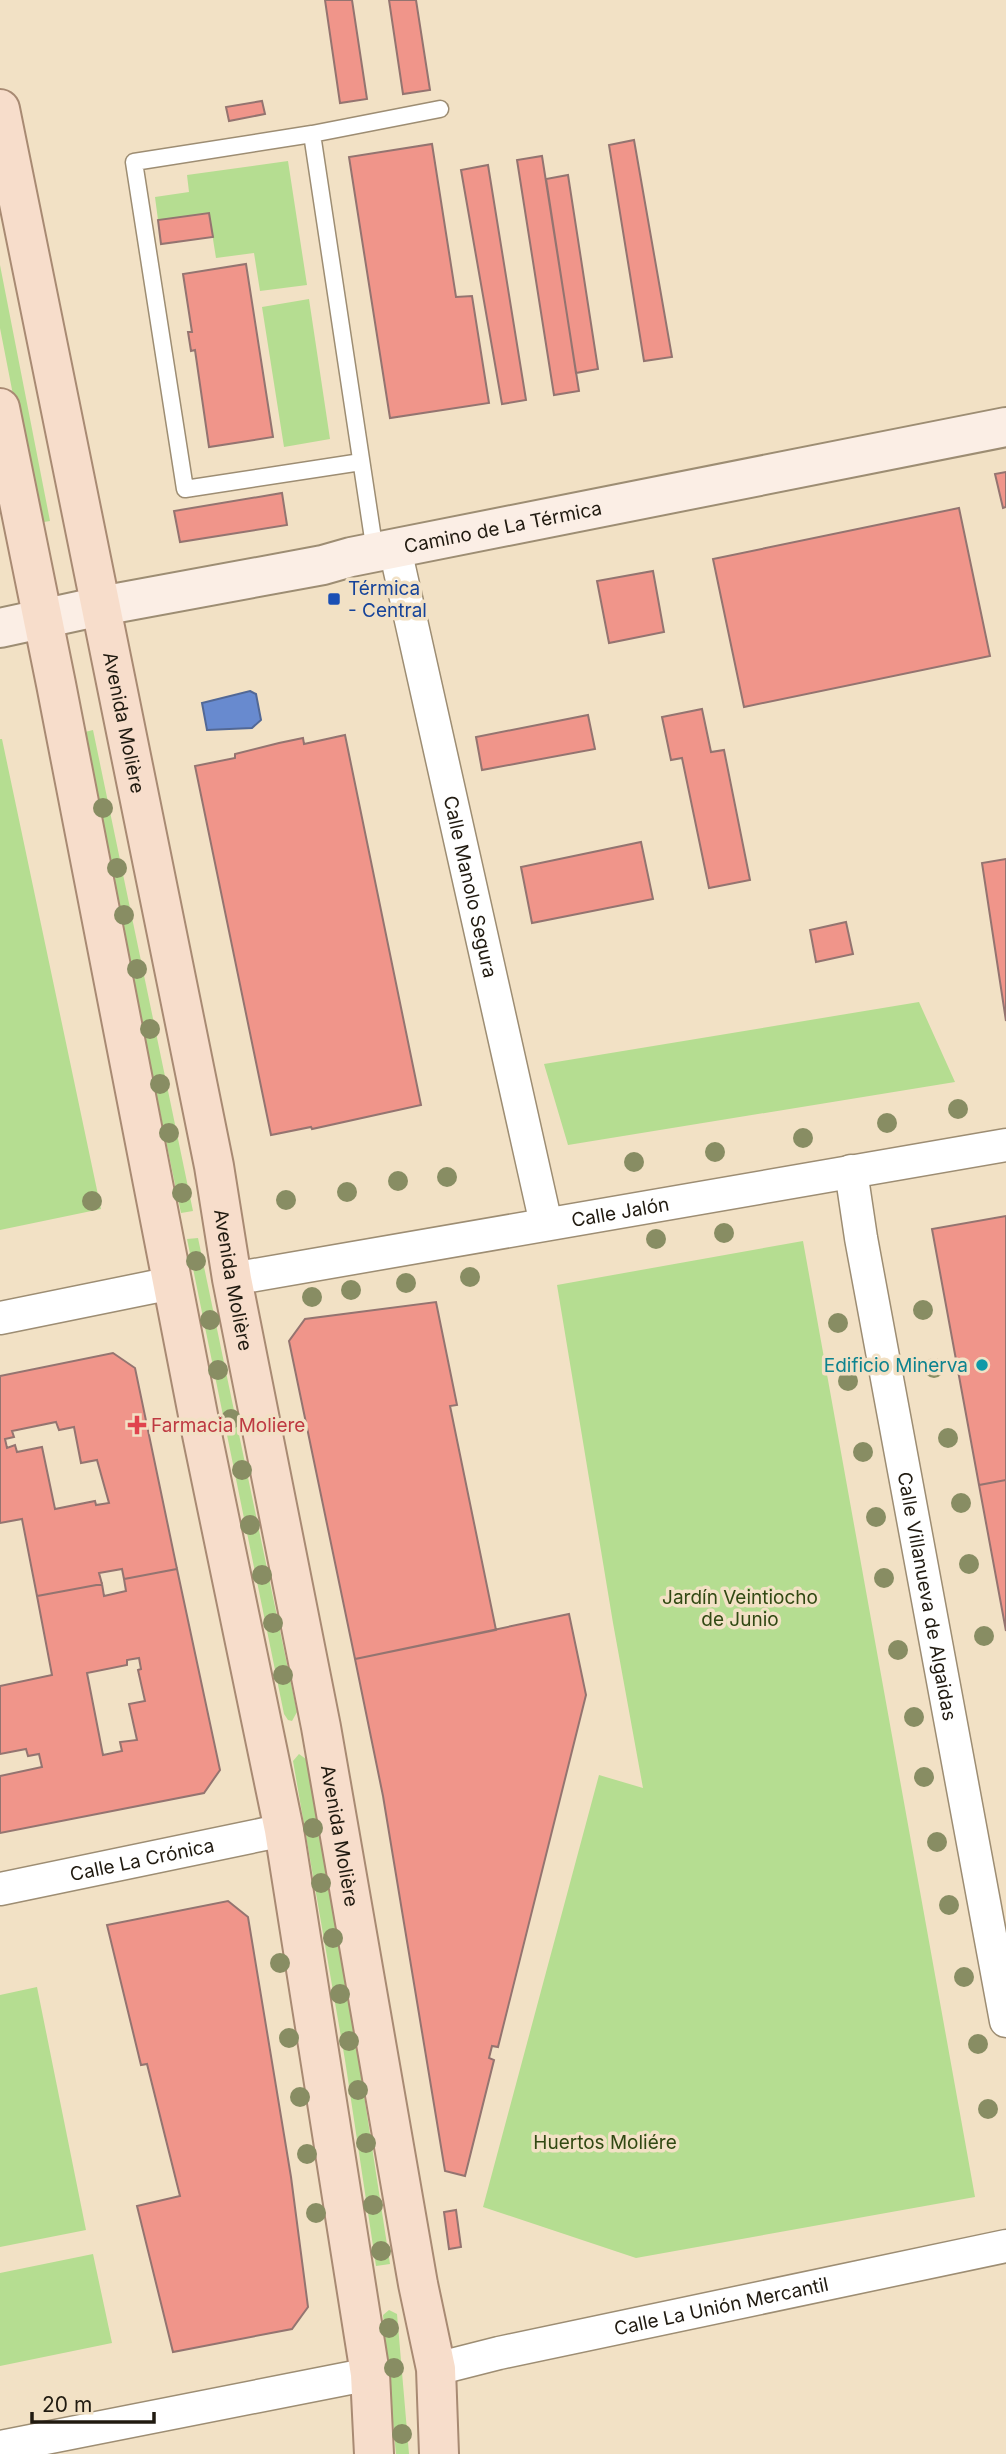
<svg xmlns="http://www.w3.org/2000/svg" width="1006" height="2454" font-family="Inter,sans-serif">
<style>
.green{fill:#b5dd91}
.water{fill:#688acf;stroke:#526896;stroke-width:2}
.building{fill:#f0958a;stroke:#947470;stroke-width:2;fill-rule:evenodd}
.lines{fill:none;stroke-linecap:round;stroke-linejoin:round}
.service-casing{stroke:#9d8d73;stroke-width:19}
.minor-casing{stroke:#9d8d73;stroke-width:35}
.secondary-casing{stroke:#9d8d73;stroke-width:42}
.primary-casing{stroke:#a88a73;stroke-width:42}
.service{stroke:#fff;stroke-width:16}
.minor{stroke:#fff;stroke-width:32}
.secondary{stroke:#fbeee5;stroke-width:38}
.primary{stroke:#f7ddcb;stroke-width:38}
.tree{fill:#888d63}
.transit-dot{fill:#1a4fb4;stroke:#f2e1c5;stroke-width:2.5}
.culture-dot{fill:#0f9aa8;stroke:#f2e1c5;stroke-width:2.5}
.health-dot{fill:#e0444e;stroke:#f2e1c5;stroke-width:2.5}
.labels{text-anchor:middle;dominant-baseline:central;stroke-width:7;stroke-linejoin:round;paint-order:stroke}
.street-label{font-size:19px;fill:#201a10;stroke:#f2e1c5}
.transit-label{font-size:19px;fill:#164399;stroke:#f2e1c5;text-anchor:start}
.culture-label{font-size:19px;fill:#0d838f;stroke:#f2e1c5;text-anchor:end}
.health-label{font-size:19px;fill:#be3a42;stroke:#f2e1c5;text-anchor:start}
.park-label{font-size:19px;fill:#314913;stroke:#f2e1c5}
</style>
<rect width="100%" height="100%" fill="#f2e1c5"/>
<path class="green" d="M288 161 307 285 260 291 254 253 216 258 209 214 158 220 155 197 189 192 187 175Z
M0 265 50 521 38 523 0 328Z
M309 299 330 439 284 447 262 307Z
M93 730 193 1211 181 1213 81 733Z
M0 739H2L101 1209 0 1230Z
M919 1002 955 1082 568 1145 544 1064Z
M198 1238 297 1712 292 1721 288 1720 284 1714 187 1239Z
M803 1241 975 2197 636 2258 483 2207 599 1775 643 1788 613 1623 557 1285Z
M299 1754 306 1759 358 2056 390 2264 376 2266 345 2060 293 1761Z
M37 1987 86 2230 0 2247V1995Z
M93 2254 112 2343 0 2366V2273Z
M389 2310 397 2314 409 2454H396L383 2315Z"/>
<path class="water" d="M250 691 256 694 261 720 252 728 207 730 202 703Z"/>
<path class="building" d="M325 0H352L367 99 340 103Z
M389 0H416L430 90 403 94Z
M262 101 265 114 229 121 226 107Z
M634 140 672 357 644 361 609 145Z
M432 144 456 297 472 296 489 403 390 418 349 157Z
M542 156 579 391 554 395 517 160Z
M488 165 526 400 502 404 461 170Z
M568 175 598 369 576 373 546 179Z
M209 213 213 237 161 244 158 220Z
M246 264 273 437 209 447 195 350 191 351 188 332H192L183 274Z
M1006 472V507L1003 508 995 474Z
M282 493 287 525 180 542 174 511Z
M959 508 990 656 744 707 713 559Z
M653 571 664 632 609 643 597 581Z
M702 709 711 752 724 750 750 880 709 888 682 758 671 760 662 717Z
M588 715 595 749 482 770 476 737Z
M345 735 421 1105 312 1129 311 1127 271 1135 195 766 235 758V754L279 743 303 738 304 744Z
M641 842 653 899 532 923 521 867Z
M1006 859V1021L982 863Z
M846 922 853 954 816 962 810 930Z
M1006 1216V1480L979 1485 932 1229Z
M436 1302 457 1405 450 1406 496 1630 355 1659 289 1341 305 1319Z
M113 1353 135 1368 177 1569 124 1579 122 1569 99 1573 102 1584 37 1596 22 1519 0 1523V1376ZM56 1422 59 1430 74 1427 81 1463 97 1460 109 1503 96 1505 95 1501 55 1509 42 1447 17 1452 15 1445 7 1448 5 1439 14 1437 12 1431Z
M1006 1480V1631L979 1485Z
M177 1569 220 1770 204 1793 0 1833V1776L42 1767 39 1754 28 1756 26 1749 0 1754V1686L52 1675 37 1596 102 1584 104 1596 126 1591 124 1579ZM139 1658 141 1669 138 1670 145 1701 129 1704 137 1740 120 1742 122 1751 103 1755 87 1673 127 1665V1660Z
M569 1614 586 1695 498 2047 492 2046 489 2058 494 2060 465 2176 445 2171 383 1796 355 1659Z
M228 1901 248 1917 291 2177 308 2307 292 2329 173 2352 137 2206 180 2196 147 2064 141 2065 107 1925Z
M456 2210 461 2247 449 2249 444 2212Z"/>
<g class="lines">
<defs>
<path id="service" d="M312 134 440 109
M361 462 185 489 134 162 312 134 375 552"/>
<g id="minor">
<path id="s1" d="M395 549 546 1224"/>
<path id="s2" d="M851 1171 861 1238 1006 2021"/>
<path id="s3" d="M232 1279 1006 1145"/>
<path d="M0 1318 172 1283"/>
<path id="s4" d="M0 1889 284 1830"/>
<path id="s5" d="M436 2369 499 2353 1006 2246"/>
<path d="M0 2447 370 2374"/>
</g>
<g id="secondary">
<path id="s6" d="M0 628 101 606 323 565 351 557 1006 427"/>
</g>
<g id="primary">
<path id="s7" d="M0 109 214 1166 232 1279 321 1727 418 2284 436 2369 439 2454"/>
<path d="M0 408 56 684 199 1420 284 1830 370 2374 374 2454"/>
</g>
</defs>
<use href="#service" class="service-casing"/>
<use href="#minor" class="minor-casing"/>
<use href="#secondary" class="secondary-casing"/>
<use href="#primary" class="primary-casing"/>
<use href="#service" class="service"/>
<use href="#minor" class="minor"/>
<use href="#secondary" class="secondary"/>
<use href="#primary" class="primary"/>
</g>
<g class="tree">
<circle cx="103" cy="808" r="10"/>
<circle cx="117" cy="868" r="10"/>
<circle cx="124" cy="915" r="10"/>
<circle cx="137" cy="969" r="10"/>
<circle cx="150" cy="1029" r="10"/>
<circle cx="160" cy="1084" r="10"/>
<circle cx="958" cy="1109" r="10"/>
<circle cx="887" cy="1123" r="10"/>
<circle cx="169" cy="1133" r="10"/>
<circle cx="803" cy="1138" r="10"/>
<circle cx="715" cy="1152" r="10"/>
<circle cx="634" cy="1162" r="10"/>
<circle cx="447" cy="1177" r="10"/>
<circle cx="398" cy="1181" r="10"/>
<circle cx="347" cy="1192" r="10"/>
<circle cx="182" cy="1193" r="10"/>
<circle cx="286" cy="1200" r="10"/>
<circle cx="92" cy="1201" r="10"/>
<circle cx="724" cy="1233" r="10"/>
<circle cx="656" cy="1239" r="10"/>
<circle cx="196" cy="1261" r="10"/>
<circle cx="470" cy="1277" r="10"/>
<circle cx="406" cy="1283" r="10"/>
<circle cx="351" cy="1290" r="10"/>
<circle cx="312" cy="1297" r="10"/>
<circle cx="923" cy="1310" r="10"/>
<circle cx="210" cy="1320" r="10"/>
<circle cx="838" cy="1323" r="10"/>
<circle cx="934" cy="1368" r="10"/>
<circle cx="218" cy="1370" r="10"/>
<circle cx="848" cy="1381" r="10"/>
<circle cx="231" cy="1419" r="10"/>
<circle cx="948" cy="1438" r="10"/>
<circle cx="863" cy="1452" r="10"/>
<circle cx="242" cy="1470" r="10"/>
<circle cx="961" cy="1503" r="10"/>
<circle cx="876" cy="1517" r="10"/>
<circle cx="250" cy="1525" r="10"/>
<circle cx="969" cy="1564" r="10"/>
<circle cx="262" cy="1575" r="10"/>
<circle cx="884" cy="1578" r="10"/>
<circle cx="273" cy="1623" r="10"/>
<circle cx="984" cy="1636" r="10"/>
<circle cx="898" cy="1650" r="10"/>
<circle cx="283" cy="1675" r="10"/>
<circle cx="914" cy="1717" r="10"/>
<circle cx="924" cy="1777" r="10"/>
<circle cx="313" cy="1828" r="10"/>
<circle cx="937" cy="1842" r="10"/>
<circle cx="321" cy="1883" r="10"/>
<circle cx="949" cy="1905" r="10"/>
<circle cx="333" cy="1938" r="10"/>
<circle cx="280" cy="1963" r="10"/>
<circle cx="964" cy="1977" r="10"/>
<circle cx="340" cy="1994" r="10"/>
<circle cx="289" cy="2038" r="10"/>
<circle cx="349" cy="2041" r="10"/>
<circle cx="978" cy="2044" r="10"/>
<circle cx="358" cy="2090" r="10"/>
<circle cx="300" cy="2097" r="10"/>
<circle cx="988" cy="2109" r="10"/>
<circle cx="366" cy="2143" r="10"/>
<circle cx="307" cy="2154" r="10"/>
<circle cx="373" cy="2205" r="10"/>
<circle cx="316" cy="2213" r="10"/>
<circle cx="381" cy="2251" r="10"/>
<circle cx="389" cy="2328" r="10"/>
<circle cx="394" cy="2368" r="10"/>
<circle cx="402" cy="2434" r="10"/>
</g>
<rect class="transit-dot" x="327" y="592" width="14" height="14" rx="3.5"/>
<circle class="culture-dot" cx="982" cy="1365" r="7"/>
<path class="health-dot" d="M133.5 1414.5h7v7h7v7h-7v7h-7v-7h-7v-7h7z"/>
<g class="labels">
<g class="street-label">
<text stroke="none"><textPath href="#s6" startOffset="513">Camino de La Térmica</textPath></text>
<text stroke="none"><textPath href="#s7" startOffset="626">Avenida Molière</textPath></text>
<text stroke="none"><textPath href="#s1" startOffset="346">Calle Manolo Segura</textPath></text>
<text stroke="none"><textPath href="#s3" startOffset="394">Calle Jalón</textPath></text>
<text stroke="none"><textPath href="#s7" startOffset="1194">Avenida Molière</textPath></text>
<text stroke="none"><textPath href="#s2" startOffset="432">Calle Villanueva de Algaidas</textPath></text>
<text stroke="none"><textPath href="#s7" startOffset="1760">Avenida Molière</textPath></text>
<text stroke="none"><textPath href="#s4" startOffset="145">Calle La Crónica</textPath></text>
<text stroke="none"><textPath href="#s5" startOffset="292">Calle La Unión Mercantil</textPath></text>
</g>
<g class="transit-label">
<text x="348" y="588">Térmica<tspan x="348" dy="22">- Central</tspan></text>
</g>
<g class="culture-label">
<text x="968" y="1365">Edificio Minerva</text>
</g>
<g class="health-label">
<text x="151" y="1425">Farmacia Moliere</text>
</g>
<g class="park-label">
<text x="740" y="1597">Jardín Veintiocho<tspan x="740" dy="22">de Junio</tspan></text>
<text x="605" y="2142">Huertos Moliére</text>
</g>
</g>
<path d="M32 2412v10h122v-10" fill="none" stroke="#201a10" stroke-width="3.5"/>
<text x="42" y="2412" font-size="21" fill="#201a10" stroke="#f2e1c5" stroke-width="5" paint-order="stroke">20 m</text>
</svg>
